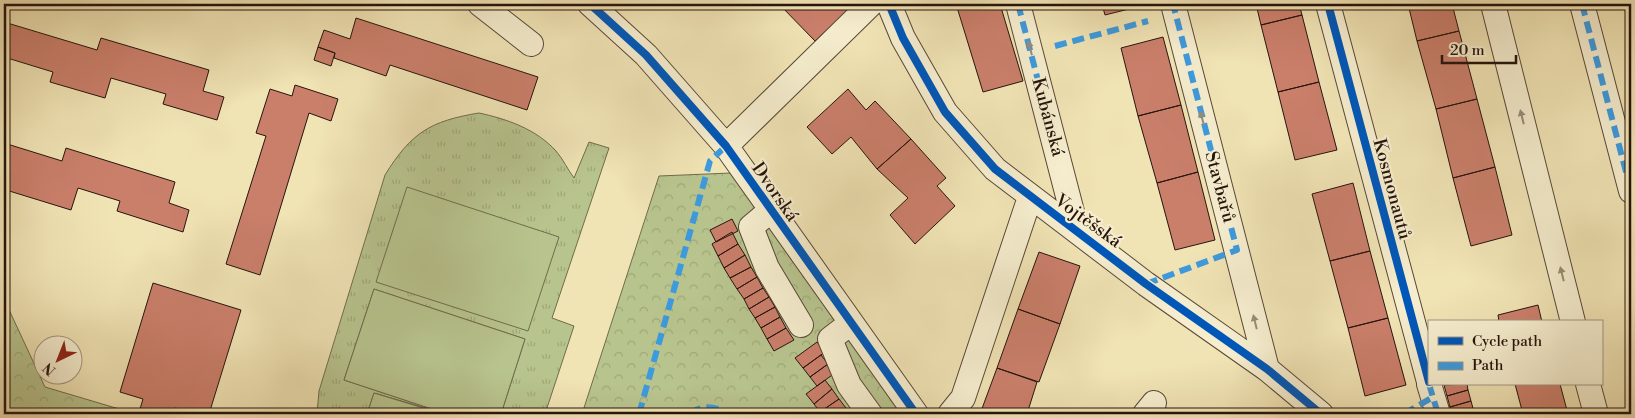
<svg xmlns="http://www.w3.org/2000/svg" width="1635" height="418" font-family="'Libre Bodoni',serif">
<style>
.grass{fill:url(#grass-tufts);stroke:#6f6c4e}
.forest{fill:url(#forest-crowns);stroke:#6f6c4e}
.pitch{fill:#b8c48e;stroke:#6f6c4e}
.building{fill:#ca7f6b;stroke:#26140d}
.lines{fill:none;stroke-linecap:round;stroke-linejoin:round}
.minor-casing{stroke:#584837;stroke-width:26}
.minor{stroke:#f5edce;stroke-width:24}
.quiet{stroke:#3c9ade;stroke-width:6;stroke-dasharray:12 6;stroke-linecap:butt}
.cycleway-casing{stroke:#f5edce;stroke-width:11}
.cycleway{stroke:#0057b8;stroke-width:8}
.oneway{fill:#988b77}
.labels{text-anchor:middle;dominant-baseline:central;stroke-width:4.5;stroke-linejoin:round;paint-order:stroke}
.street-label{font-size:18px;fill:#26140d;stroke:#f5edce}
</style>
<defs>
<pattern id="grass-tufts" width="24" height="20" patternUnits="userSpaceOnUse" patternTransform="scale(1.25)"><rect width="24" height="20" fill="#b8c48e"/><path d="M3 7l-1-3M5 7V3M7 7l1-3M15 17l-1-3M17 17v-4M19 17l1-3" fill="none" stroke="#9ea879"/></pattern>
<pattern id="forest-crowns" width="20" height="18" patternUnits="userSpaceOnUse" patternTransform="scale(1.25)"><rect width="20" height="18" fill="#b8c48e"/><path d="M2 6a3 3 0 1 1 6 0M12 15a3 3 0 1 1 6 0" fill="none" stroke="#9ea879"/></pattern>
</defs>
<rect width="100%" height="100%" fill="#f0e3b4"/>
<filter id="stains"><feTurbulence type="fractalNoise" baseFrequency=".004" numOctaves="4"/><feColorMatrix values="0 0 0 0 .2 0 0 0 0 .09 0 0 0 0 .02 0 0 0 .5 -.17"/></filter>
<radialGradient id="worn" r=".72"><stop offset=".6" stop-color="#630" stop-opacity="0"/><stop offset="1" stop-color="#630" stop-opacity=".3"/></radialGradient>
<path class="grass" d="M479 113C507 119 536 129 556 151 563 159 568 170 574 178L589 142 609 148 552 318 574 326 545 414H501L525 339 374 289 344 380 447 414 374 393 367 414H317L319 391 385 175C411 133 430 121 479 113Z"/>
<path class="forest" d="M731 173 906 414H582L659 176Z
M4 299 45 387 136 414H4Z"/>
<path class="pitch" d="M407 187 559 237 528 331 376 282Z
M374 289 525 339 501 414H447L344 380Z
M374 393 443 414H367Z"/>
<path class="building" d="M779 4H845L850 9 815 41Z
M956 4H1000L1023 81 983 92Z
M1102 4H1145V5L1105 15Z
M1256 4H1299L1302 15 1261 25Z
M1408 4H1452L1459 31 1417 41Z
M1598 4H1631V11Z
M1302 15 1319 82 1278 92 1261 25Z
M356 18 538 77 527 110 390 65 386 76 334 58 335 53 318 47 324 30 350 39Z
M4 22 97 50 101 38 209 70 203 91 224 97 217 120 163 104 166 94 111 78 105 98 50 82 53 72 4 57Z
M1459 31 1477 99 1436 109 1417 41Z
M1163 37 1181 105 1138 116 1121 48Z
M318 47 335 53 331 66 314 60Z
M1319 82 1337 150 1295 160 1278 92Z
M295 85 338 99 331 121 309 113 260 275 226 264 266 136 256 133 270 89 292 96Z
M848 89 866 110 875 101 911 139 877 169 851 137 832 154 807 127Z
M1477 99 1495 167 1453 178 1436 109Z
M1181 105 1198 172 1157 183 1138 116Z
M911 139 946 178 937 186 955 206 915 244 890 215 908 198 877 169Z
M4 143 62 161 66 148 175 182 169 203 189 210 183 232 117 211 120 201 78 188 71 210 6 190 9 181 4 179Z
M1495 167 1512 235 1471 246 1453 178Z
M1198 172 1215 240 1175 250 1157 183Z
M1353 183 1370 251 1330 261 1312 194Z
M732 219 738 231 716 242 710 230Z
M732 232 738 244 718 256 712 244Z
M738 244 745 255 724 268 718 256Z
M1370 251 1388 318 1348 328 1330 261Z
M1039 252 1080 266 1060 324 1018 309Z
M745 255 751 267 730 278 724 268Z
M751 267 757 277 737 289 730 278Z
M757 277 763 288 744 299 737 289Z
M153 283 241 310 209 414H193L175 408 173 414H156L140 409 143 399 120 392Z
M763 288 769 297 749 309 744 299Z
M769 297 775 307 755 318 749 309Z
M1538 305 1542 322H1499L1498 315Z
M775 307 780 317 761 328 755 318Z
M1018 309 1060 324 1039 382 997 368Z
M780 317 786 328 767 339 761 328Z
M1388 318 1406 385 1365 396 1348 328Z
M786 328 794 340 774 351 767 339Z
M817 342 825 352 803 368 795 358Z
M821 355 828 364 810 377 803 368Z
M828 364 835 373 817 386 810 377Z
M997 368 1037 382 1027 414H980Z
M825 380 832 389 814 404 806 394Z
M1467 384 1468 390 1447 396 1444 385Z
M1515 384H1560L1568 414H1523Z
M832 389 839 399 820 412 814 404Z
M1468 390 1471 401 1450 407 1447 396Z
M839 399 846 408 837 414H822L820 412Z
M1471 401 1474 412 1452 414 1450 407Z
M846 408 850 414H837Z"/>
<g class="lines">
<defs>
<path id="minor" d="M480 4 531 44
M590 4 646 55 726 146 916 414
M889 4 903 38 945 112 995 169 1146 284 1267 369 1321 414
M1018 4 1077 231
M1173 4 1267 369
M1328 4 1429 382
M1493 4 1573 322
M1582 4 1631 191
M726 146 871 4
M770 211 751 227 767 268 801 325
M851 323 830 339 849 385 870 414
M1429 384 1438 414
M1588 384 1596 414
M950 414 963 398 1030 197
M1145 414 1154 403"/>
</defs>
<use href="#minor" class="minor-casing"/>
<use href="#minor" class="minor"/>
<path class="quiet" d="M1018 4 1041 92
M1582 4 1631 191
M1055 46 1148 21
M1146 284 1237 250 1173 4
M1429 384 1438 414
M51 413 55 414
M639 414 710 161 726 146
M690 414C703 403 716 407 730 414
M1404 414 1433 397"/>
<defs>
<path id="cycleway" d="M590 4 646 55 726 146 916 414
M889 4 903 38 945 112 995 169 1146 284 1267 369 1321 414
M1328 4 1429 382"/>
</defs>
<use href="#cycleway" class="cycleway-casing"/>
<use href="#cycleway" class="cycleway"/>
</g>
<defs><path id="oneway-solid" d="M-6-.8H1V-3.2L6.5 0L1 3.2V.8H-6Z" transform="scale(1.25)"/></defs>
<g class="oneway">
<use href="#oneway-solid" transform="translate(1030 48) rotate(-105)"/>
<use href="#oneway-solid" transform="translate(1522 117) rotate(-104)"/>
<use href="#oneway-solid" transform="translate(1202 118) rotate(-105)"/>
<use href="#oneway-solid" transform="translate(1562 274) rotate(-104)"/>
<use href="#oneway-solid" transform="translate(1255 322) rotate(-104)"/>
</g>
<g class="labels">
<g class="street-label">
<text transform="translate(1048 117) rotate(75)">Kubánská</text>
<text transform="translate(1220 187) rotate(75)">Stavbařů</text>
<text transform="translate(1392 189) rotate(75)">Kosmonautů</text>
<text transform="translate(775 192) rotate(55)">Dvorská</text>
<text transform="translate(1088 221) rotate(36)">Vojtěšská</text>
</g>
</g>
<rect width="1635" height="418" fill="none" stroke="#f0e3b4" stroke-width="20"/>
<rect x="5" y="5" width="1625" height="408" fill="none" stroke="#26140d" stroke-width="2.5"/>
<rect x="10" y="10" width="1615" height="398" fill="none" stroke="#26140d"/>
<rect x="1428" y="320" width="175" height="65" fill="#f5edce" stroke="#a29681"/>
<rect x="1438" y="337" width="25" height="8" fill="#0057b8" stroke="#a29681"/>
<text x="1472" y="346" font-size="15" fill="#26140d">Cycle path</text>
<rect x="1438" y="362" width="25" height="8" fill="#3c9ade" stroke="#a29681"/>
<text x="1472" y="370" font-size="15" fill="#26140d">Path</text>
<g transform="translate(58 360) rotate(223)"><circle r="24" fill="#f5edce" stroke="#a29681"/>
<path d="M0-4L9 19L0 12L-9 19Z" fill="#8f2418"/>
<text y="-8" font-size="14" font-weight="bold" text-anchor="middle" fill="#26140d">N</text>
</g>
<path d="M1442 55v8h74v-8" fill="none" stroke="#26140d" stroke-width="2.5"/>
<text x="1450" y="55" font-size="15" fill="#26140d" stroke="#f5edce" stroke-width="4" paint-order="stroke">20 m</text>
<rect width="100%" height="100%" filter="url(#stains)"/>
<rect width="100%" height="100%" fill="url(#worn)"/>
</svg>
